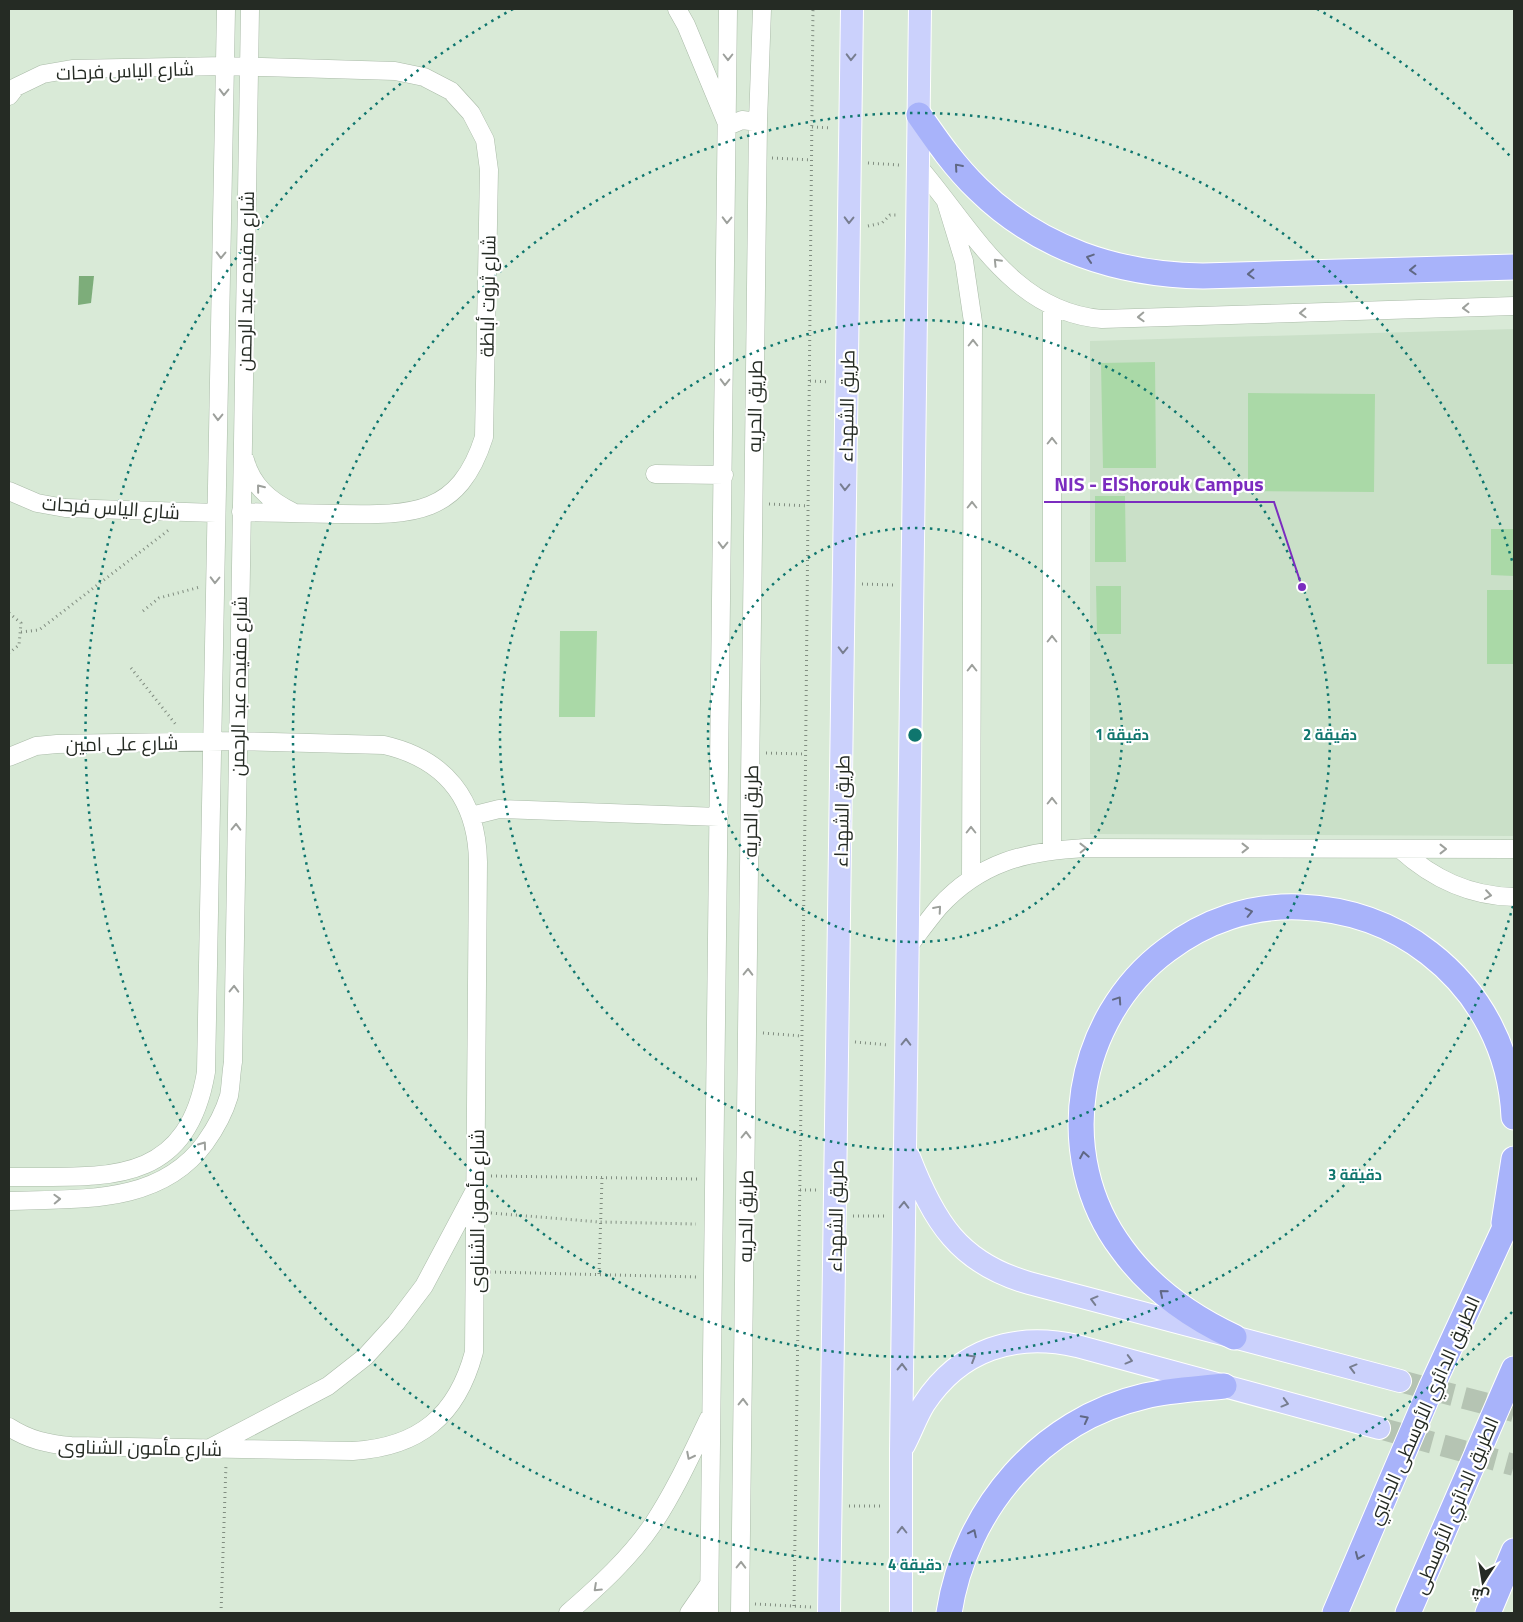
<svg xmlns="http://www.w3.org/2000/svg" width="1523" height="1622" font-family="'Titillium Web',Cairo,sans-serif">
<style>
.built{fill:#cae0c8}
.green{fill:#aad9a7}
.water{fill:#7dad7a}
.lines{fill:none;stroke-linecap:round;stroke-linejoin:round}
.major-tunnel{stroke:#b5c4b3;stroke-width:22;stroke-dasharray:22 11;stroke-linecap:butt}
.minor-casing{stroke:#aabba8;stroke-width:19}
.major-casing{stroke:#fff;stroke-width:24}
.highway-casing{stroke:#fff;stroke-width:27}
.path{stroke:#818d80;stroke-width:3;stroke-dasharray:1 4;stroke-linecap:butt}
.minor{stroke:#fff;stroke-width:18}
.major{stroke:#cbd1fc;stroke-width:22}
.highway{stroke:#a8b3fa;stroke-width:25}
.oneway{stroke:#9da09c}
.oneway2{stroke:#787e90}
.oneway3{stroke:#606884}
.ring{fill:none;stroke:#0f766e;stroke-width:2.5;stroke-dasharray:2.5 5}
.labels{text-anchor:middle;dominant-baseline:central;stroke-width:4.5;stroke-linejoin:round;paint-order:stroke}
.street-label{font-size:19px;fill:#252b24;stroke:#fff}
.centre{fill:#0f766e;stroke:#fff;stroke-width:2.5}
.ring-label{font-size:15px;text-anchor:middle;font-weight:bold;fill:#0f766e;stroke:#fff;stroke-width:4.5;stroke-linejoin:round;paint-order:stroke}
.leader{fill:none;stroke:#7b2cbf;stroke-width:2}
.callout-dot{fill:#7b2cbf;stroke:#fff;stroke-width:2}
.callout-label{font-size:20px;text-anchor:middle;font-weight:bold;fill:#7b2cbf;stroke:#fff;stroke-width:4.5;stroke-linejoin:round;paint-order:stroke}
</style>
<rect width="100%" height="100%" fill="#d9ead7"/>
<path class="built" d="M1514 329V836L1090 834V341Z"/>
<path class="green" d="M1155 362 1156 468H1103L1101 363Z
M1248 393 1375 394 1374 492 1248 491Z
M1095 496H1125L1126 562H1095Z
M1491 529H1514V576L1491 575Z
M1096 586H1121V634H1097Z
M1487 590H1514V664H1487Z
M560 631H597L595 717H559Z"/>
<path class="water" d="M79 276H94L91 303 78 305Z"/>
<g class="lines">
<path class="major-tunnel" d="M1400 1381 1514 1411
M1379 1428 1514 1465"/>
<defs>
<path id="minor" d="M677 9 686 25 728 126 742 120 758 122
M9 96 16 87 43 74 72 69 225 66 395 71 424 77 451 91 471 113 485 140 489 170 484 437C459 516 412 515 340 514 307 513 274 513 241 512
M918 166C971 227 1012 312 1102 319L1514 306
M946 202 964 261 973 322 971 879
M245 460C252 486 270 501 293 512
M655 474 724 475
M9 491 37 503 65 508 216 513
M9 757 36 746 57 744 237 741 384 745C445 759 477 799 478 862L474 1352C457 1416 419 1447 353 1451L71 1446C48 1444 29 1440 9 1427
M471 816 499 809 719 817
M1400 849C1433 879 1469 896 1514 897
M1052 850V307
M908 947C918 934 928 920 939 907 980 862 1026 851 1085 848L1514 849
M9 1177C103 1176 186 1189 206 1072L226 9
M9 1201C78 1198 159 1206 205 1143 215 1129 224 1113 229 1096 231 1085 231 1073 233 1062L250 9
M212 1447 328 1386 365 1357 396 1323 424 1286 474 1192
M568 1613C599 1586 630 1558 653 1524 675 1491 692 1453 709 1418
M689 1613 709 1584
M709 1613 728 9
M740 1613 758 122 762 9"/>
<path id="major" d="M909 1157C934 1222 959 1263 1029 1283L1400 1381
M904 1445C911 1432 916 1417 924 1404 960 1349 1015 1332 1077 1346L1379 1428
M829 1613 852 9
M901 1613V1451L920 9"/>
<path id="highway" d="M919 115C937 141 955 167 978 189 1039 249 1119 275 1203 276L1514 267
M1504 1223 1514 1159
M1234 1337C1189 1316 1151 1289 1122 1249 1052 1156 1075 1018 1167 950 1205 921 1251 905 1300 907 1347 909 1392 924 1429 953 1481 993 1511 1052 1514 1117
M949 1613C965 1509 1041 1420 1145 1396 1171 1390 1197 1389 1224 1386
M1335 1613 1431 1388 1514 1208
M1408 1613 1514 1369
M1488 1613 1514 1551"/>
</defs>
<use href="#minor" class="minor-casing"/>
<use href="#major" class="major-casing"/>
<use href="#highway" class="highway-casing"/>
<path class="path" d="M812 127 831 128
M772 158 812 160
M868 163 899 165
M868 226 882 223 890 215H898
M810 381 829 382
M769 504 808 506
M862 584 893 585
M143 611 159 598 200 587
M9 613 21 623 19 645 9 653
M21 632 39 630 170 529
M131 668 177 726
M766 753 806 754
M763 1033 802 1036
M855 1042 889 1045
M491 1176 697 1179
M800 1190H817
M491 1213 600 1222 696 1224
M853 1216H887
M490 1272 698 1277
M599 1274 602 1178
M849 1506H883
M755 1604 811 1607
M794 1606 805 814 813 9
M221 1613 226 1464"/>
<use href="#minor" class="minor"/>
<use href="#major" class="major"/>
<use href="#highway" class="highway"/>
</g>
<defs><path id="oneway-chevron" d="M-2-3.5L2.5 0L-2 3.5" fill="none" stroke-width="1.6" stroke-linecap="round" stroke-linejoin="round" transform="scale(1.25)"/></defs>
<g class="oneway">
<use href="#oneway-chevron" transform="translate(728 57) rotate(90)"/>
<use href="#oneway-chevron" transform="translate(224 92) rotate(91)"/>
<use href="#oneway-chevron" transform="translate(727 220) rotate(91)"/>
<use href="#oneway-chevron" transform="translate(221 255) rotate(91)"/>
<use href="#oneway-chevron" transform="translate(997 262) rotate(-134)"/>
<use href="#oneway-chevron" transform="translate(1466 308) rotate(178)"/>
<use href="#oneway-chevron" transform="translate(1303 313) rotate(178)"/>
<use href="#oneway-chevron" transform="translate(1141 317) rotate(178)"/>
<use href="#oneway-chevron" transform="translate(973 343) rotate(-90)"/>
<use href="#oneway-chevron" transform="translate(725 382) rotate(91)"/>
<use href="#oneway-chevron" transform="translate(218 417) rotate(91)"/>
<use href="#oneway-chevron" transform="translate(1052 441) rotate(-90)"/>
<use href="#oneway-chevron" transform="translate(260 488) rotate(-129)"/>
<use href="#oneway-chevron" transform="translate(972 505) rotate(-90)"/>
<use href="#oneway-chevron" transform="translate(723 545) rotate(91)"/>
<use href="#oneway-chevron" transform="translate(215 580) rotate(91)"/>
<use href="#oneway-chevron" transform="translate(1052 639) rotate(-90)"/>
<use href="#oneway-chevron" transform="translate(972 668) rotate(-90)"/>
<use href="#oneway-chevron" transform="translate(1052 801) rotate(-90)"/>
<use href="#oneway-chevron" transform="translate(236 827) rotate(-89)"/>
<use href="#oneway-chevron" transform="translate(971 830) rotate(-90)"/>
<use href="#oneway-chevron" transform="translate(1083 848) rotate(-1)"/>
<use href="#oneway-chevron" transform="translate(1245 848)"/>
<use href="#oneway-chevron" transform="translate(1443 849)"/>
<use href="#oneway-chevron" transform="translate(1488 895) rotate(8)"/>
<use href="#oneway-chevron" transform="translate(938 909) rotate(-49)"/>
<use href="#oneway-chevron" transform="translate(748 972) rotate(-89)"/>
<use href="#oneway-chevron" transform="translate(234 989) rotate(-89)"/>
<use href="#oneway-chevron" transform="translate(746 1135) rotate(-89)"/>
<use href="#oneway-chevron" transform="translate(203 1145) rotate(-54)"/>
<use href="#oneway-chevron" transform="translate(57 1199) rotate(-2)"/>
<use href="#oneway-chevron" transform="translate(743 1402) rotate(-89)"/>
<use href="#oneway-chevron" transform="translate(690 1456) rotate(117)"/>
<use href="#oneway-chevron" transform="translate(741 1565) rotate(-89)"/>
<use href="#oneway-chevron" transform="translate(597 1588) rotate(137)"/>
</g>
<g class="oneway2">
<use href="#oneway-chevron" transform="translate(851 57) rotate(91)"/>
<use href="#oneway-chevron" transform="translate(849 220) rotate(91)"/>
<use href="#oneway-chevron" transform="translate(845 487) rotate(91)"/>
<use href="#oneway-chevron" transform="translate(843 650) rotate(91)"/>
<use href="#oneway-chevron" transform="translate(906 1042) rotate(-89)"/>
<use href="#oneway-chevron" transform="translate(904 1205) rotate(-89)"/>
<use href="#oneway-chevron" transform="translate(1094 1300) rotate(-165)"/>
<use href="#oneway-chevron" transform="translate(972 1358) rotate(-31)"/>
<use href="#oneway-chevron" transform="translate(1129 1360) rotate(15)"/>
<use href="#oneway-chevron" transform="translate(902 1367) rotate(-89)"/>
<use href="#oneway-chevron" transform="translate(1353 1368) rotate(-165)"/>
<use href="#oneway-chevron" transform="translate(1285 1403) rotate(15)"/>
<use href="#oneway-chevron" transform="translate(902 1530) rotate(-90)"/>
</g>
<g class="oneway3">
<use href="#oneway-chevron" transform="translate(958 167) rotate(-131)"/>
<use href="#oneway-chevron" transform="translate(1090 258) rotate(-162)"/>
<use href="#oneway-chevron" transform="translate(1413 270) rotate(178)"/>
<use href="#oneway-chevron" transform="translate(1251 274) rotate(178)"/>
<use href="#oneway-chevron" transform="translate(1249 912) rotate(-13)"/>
<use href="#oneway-chevron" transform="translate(1118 1000) rotate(-56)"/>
<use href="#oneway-chevron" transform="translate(1084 1155) rotate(-100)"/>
<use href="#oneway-chevron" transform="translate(1163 1293) rotate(-140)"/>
<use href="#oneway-chevron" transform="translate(1085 1419) rotate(-28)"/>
<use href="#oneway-chevron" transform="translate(973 1533) rotate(-64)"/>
<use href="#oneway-chevron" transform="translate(1359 1556) rotate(113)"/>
</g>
<g class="ring">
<circle cx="915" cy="735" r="207"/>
<circle cx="915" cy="735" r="415"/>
<path d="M1513 906A622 622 0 1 1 1513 564"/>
<path d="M1512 1312A830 830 0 1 1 513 9M1317 9A830 830 0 0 1 1512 158"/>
</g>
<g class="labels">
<g class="street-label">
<text transform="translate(125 70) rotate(-2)">شارع الياس فرحات</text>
<text transform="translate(245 281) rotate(-89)">شارع مفيده عبد الرحمن</text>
<text transform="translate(487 296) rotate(-89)">شارع ثروت أباظة</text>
<text transform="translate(754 406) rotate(-89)">طريق الحريه</text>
<text transform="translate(846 406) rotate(-89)">طريق الشهداء</text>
<text transform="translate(111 507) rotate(4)">شارع الياس فرحات</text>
<text transform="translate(238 686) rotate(-89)">شارع مفيده عبد الرحمن</text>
<text transform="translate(122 743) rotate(-1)">شارع على امين</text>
<text transform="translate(750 811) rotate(-89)">طريق الحريه</text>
<text transform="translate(841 811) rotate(-89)">طريق الشهداء</text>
<text transform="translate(476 1211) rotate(-90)">شارع مأمون الشناوى</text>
<text transform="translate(745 1216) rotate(-89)">طريق الحريه</text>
<text transform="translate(835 1216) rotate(-89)">طريق الشهداء</text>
<text transform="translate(1423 1410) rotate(-66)">الطريق الدائري الأوسطى الجانبي</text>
<text transform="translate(140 1447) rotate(1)">شارع مأمون الشناوى</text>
<text transform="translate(1455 1505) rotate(-67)">الطريق الدائري الأوسطى</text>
</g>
</g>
<circle cx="915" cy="735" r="8" class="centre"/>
<g class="ring-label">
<text x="1122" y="740">1 دقيقة</text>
<text x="1330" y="740">2 دقيقة</text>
<text x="1355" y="1180">3 دقيقة</text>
<text x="915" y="1570">4 دقيقة</text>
</g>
<path class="leader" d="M1302 587L1274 502H1044"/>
<circle class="callout-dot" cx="1302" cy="587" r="5"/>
<g class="callout-label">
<text x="1159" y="491">NIS - ElShorouk Campus</text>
</g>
<rect width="1523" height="1622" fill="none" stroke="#252b24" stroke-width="20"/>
<g transform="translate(1483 1582) rotate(192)" stroke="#ffffff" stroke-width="4" paint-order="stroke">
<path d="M0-4L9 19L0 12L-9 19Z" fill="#252b24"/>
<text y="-8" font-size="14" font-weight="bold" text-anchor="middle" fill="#252b24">ش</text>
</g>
</svg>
